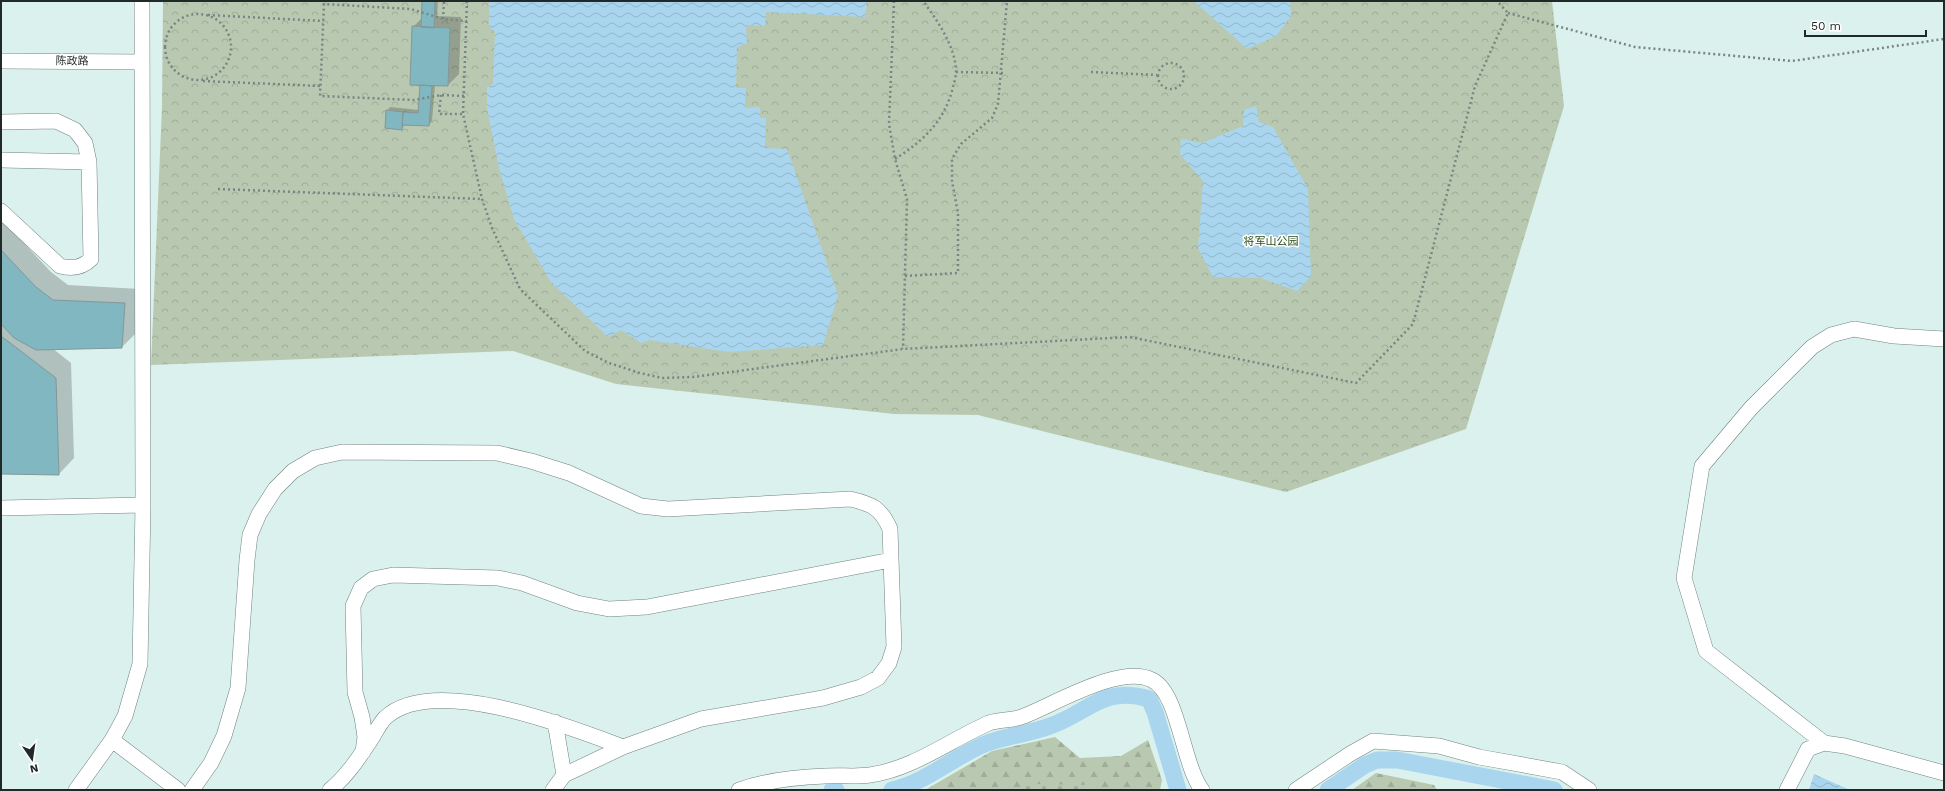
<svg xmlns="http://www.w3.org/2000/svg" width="1945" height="791" font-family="'Work Sans','Noto Sans SC',sans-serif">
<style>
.forest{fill:url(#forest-firs)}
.cemetery{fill:url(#cemetery-stones)}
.park{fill:url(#park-crowns)}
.water{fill:url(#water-waves)}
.shadow{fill:#0003}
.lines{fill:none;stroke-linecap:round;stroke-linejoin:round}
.canal{stroke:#a9d5ee;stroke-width:17}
.building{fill:#81b7c1;stroke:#83979a}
.minor-casing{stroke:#708380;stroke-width:16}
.path{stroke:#778683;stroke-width:2.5;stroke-dasharray:2 3;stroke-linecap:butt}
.minor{stroke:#fff;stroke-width:15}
.labels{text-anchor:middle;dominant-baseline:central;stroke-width:3;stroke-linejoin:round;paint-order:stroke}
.street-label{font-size:11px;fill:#202927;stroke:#fff}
.park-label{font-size:11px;fill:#2a4c19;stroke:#fff}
</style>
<defs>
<pattern id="forest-firs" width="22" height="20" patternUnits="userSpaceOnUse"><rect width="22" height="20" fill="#b9c9b1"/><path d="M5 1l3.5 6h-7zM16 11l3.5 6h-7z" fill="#9fad98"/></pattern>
<pattern id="cemetery-stones" width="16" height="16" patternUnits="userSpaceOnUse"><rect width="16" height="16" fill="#b9c9b1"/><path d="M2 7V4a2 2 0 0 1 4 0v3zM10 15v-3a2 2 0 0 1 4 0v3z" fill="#9fad98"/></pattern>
<pattern id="park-crowns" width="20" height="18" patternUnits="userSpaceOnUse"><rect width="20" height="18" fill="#b9c9b1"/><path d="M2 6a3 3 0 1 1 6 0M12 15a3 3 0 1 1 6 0" fill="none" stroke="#9fad98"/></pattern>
<pattern id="water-waves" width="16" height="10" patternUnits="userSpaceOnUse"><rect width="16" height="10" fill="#a9d5ee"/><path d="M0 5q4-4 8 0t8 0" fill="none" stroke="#91b7cc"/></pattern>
</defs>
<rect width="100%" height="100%" fill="#dbf1ed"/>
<path class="forest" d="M1055 737 1080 758 1121 756 1148 740 1162 780 1160 790H925L992 751Z
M1376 773 1434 785 1437 790H1352Z"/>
<path class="cemetery" d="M1032 784 1090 785 1088 790H1009Z"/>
<path class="park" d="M163 1H1552L1564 106 1466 429 1286 492 978 415 894 414 616 384 513 351 151 365 162 106Z"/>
<path class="water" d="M489 1H867L865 17 766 12 765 26 746 25 747 43 737 47 736 88H746L745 108 760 107V118L766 117 765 148 787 149 838 295 823 345 729 352 649 340 641 343 621 330 608 337 551 282 514 219 499 168 487 108V87L493 84 495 32 489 27Z
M1194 1H1290L1291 16 1276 36 1247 49Z
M1256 106 1259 122 1273 127 1308 189 1311 276 1297 291 1261 278 1213 277 1198 248 1203 181 1180 154 1181 139 1202 143 1243 126 1244 110Z
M1814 774 1850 790H1809Z"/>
<path class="shadow" d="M423 1H438L437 16 461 17 459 74 448 85H435L432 121 429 125 405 124 402 129 387 111 390 107 419 110 421 84 413 27 422 18Z
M1 219 51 272 68 285 140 289 137 332 122 347 52 348 71 363 74 458 59 474 1 473Z"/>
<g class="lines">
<path class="canal" d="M832 790H836
M892 790C927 782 953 757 985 744 1005 736 1029 734 1050 726 1088 713 1103 685 1149 699L1155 712 1178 790
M1328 790 1365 765 1377 760H1397L1554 790"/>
</g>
<path class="building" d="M422 1H435L434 28 421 27Z
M412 26 450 28 448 86 410 85Z
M420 85 432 86 429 126 402 125 403 112 418 113Z
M386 110 403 112 402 130 385 128Z
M1 250 36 287 53 300 125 303 122 348 36 350 14 338 1 324Z
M1 336 56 378 59 475 1 474Z"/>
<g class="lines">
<defs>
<path id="minor" d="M1 61 142 62
M1 122 56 121 75 130 85 143 89 162 91 259C82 268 72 269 60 266L1 211
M1 160 89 162
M1 508 143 505
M555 722 564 775
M112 740 178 790
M1824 743 1706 651 1684 578 1702 466 1751 408 1812 347 1831 335 1854 329 1894 336 1944 339
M363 752 365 737 362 717 355 692 353 606 361 588 373 579 393 575 498 578 522 583 577 603 609 609 647 607 891 560
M76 790 112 740 125 716 140 664 143 505 142 1
M192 790 211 763 224 736 238 688 247 560 250 535 259 514 275 489 293 471 315 458 342 452 497 453 531 461 569 473 641 506 668 509 850 499C872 504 881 508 890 529L894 647 889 663 878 678 861 687 823 698 701 719 623 747 564 775 553 790
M330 790C347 776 358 759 370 741 375 734 379 724 385 718 433 673 570 727 623 747
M739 790C764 781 799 777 825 776 840 775 856 777 870 775 913 769 950 740 989 723 1000 719 1013 721 1024 716 1055 704 1120 664 1152 680 1179 693 1182 763 1202 790
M1296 790 1350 754 1373 741 1439 746 1479 757 1562 772 1589 790
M1787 790 1808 749 1824 743 1845 746 1944 773"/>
</defs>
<use href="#minor" class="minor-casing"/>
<path class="path" d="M467 1 463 114 482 199 492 228 520 289 585 351 609 363 640 373 662 378 693 377 903 349 1130 337 1356 383 1413 324 1475 86 1508 13 1497 1
M894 1 889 124 895 159 907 199 903 349
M1508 13 1635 47 1792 61 1944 39
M165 47a33 33 0 1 1 66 0a33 33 0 1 1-66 0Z
M208 15 323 21
M443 19 444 1
M1158 76a13 13 0 1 1 26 0a13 13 0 1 1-26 0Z
M956 72 1006 73
M1091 72 1157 75
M203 81 321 86
M441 95 439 114H463
M464 96 441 95 414 100 320 96 324 4 411 9 443 19 467 21
M895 159C923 141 945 121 953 87 954 83 956 77 956 72 956 47 937 20 923 1
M218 189 482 199
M905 276 958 273V213L952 181V159L961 144 992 118 998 104 1007 1"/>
<use href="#minor" class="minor"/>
</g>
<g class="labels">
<g class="street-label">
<text transform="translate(72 61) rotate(1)">陈政路</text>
</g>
<g class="park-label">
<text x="1271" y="241">将军山公园</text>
</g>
</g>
<rect width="1945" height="791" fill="none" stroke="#202927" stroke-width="4"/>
<g transform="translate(32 759) rotate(167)" stroke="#ffffff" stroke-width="3" paint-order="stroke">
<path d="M0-3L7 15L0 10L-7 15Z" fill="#202927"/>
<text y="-6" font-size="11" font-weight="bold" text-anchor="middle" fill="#202927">N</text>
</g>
<path d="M1805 30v6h121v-6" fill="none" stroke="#202927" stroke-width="2"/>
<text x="1811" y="30" font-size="12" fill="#202927" stroke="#ffffff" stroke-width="3" paint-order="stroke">50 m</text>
</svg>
